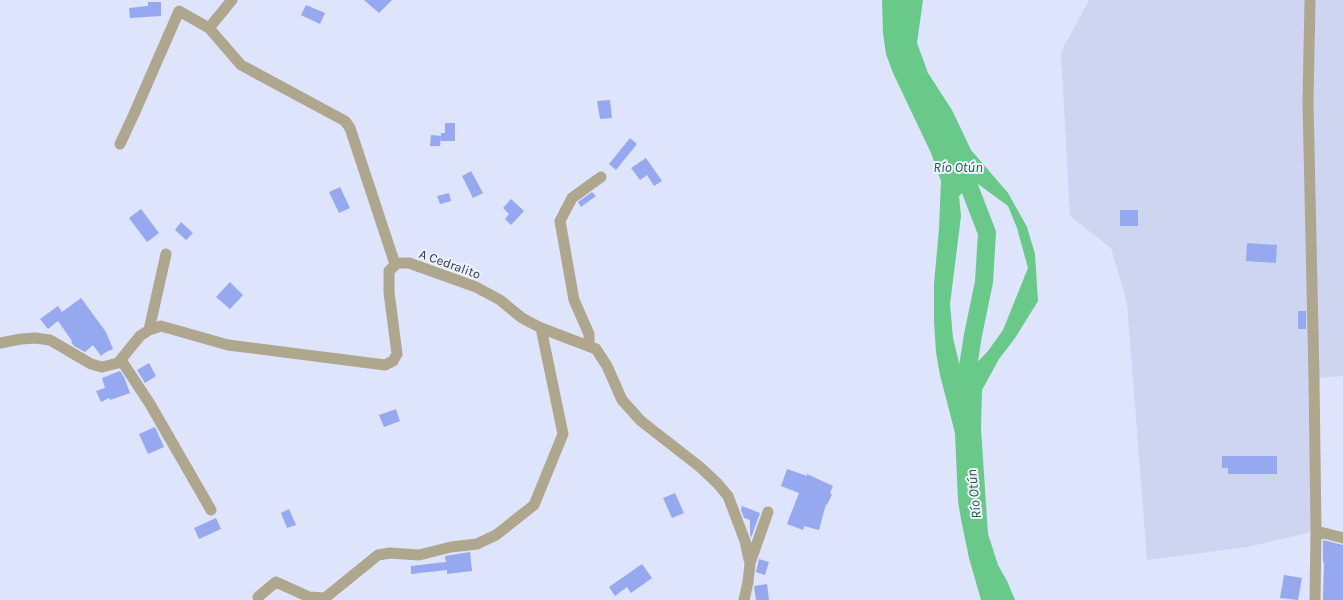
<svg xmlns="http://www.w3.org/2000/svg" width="1343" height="600" font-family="Karla,sans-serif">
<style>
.built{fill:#cdd5f0}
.water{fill:#68c988;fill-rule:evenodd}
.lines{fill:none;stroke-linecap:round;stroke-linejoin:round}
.river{stroke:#68c988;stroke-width:18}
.building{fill:#96a8f0}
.minor{stroke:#afa78d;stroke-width:11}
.labels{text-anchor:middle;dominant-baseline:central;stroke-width:4;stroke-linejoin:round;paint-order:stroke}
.street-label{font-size:13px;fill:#31374f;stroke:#eef2fe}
.water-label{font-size:14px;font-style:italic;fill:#1b6137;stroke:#eef2fe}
</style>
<rect width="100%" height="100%" fill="#dde4fc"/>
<path class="built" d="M1089 0H1343V376L1314 378 1316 531 1247 547 1147 560 1127 303 1111 248 1070 216 1061 52Z"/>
<path class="water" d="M882 0H923L917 43 928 73 952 110 971 150 1008 193 1027 227 1035 254 1038 301 1015 338 999 359 982 390 981 429 988 534 998 565 1007 581 1015 600H981L969 558 961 519 958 501 955 433 940 375 936 352 934 321V284L939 229 941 181 931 153 893 73 886 54 883 33ZM974 181 1008 206 1017 228 1028 268 1003 330 988 351 967 373 960 367 953 338 950 304 961 216 959 196Z"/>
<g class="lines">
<path class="river" d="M960 163 987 233 984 282 973 335 967 373 966 397"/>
</g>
<path class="building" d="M364 0H392L379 13Z
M148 2H161V16L130 18 129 8 148 6Z
M306 5 325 13 320 24 301 15Z
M610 100 612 118 600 119 597 101Z
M445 123H455V141H441V133H445Z
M431 135 441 136 440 146H430Z
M630 138 637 144 616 170 609 164Z
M646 158 662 181 654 186 647 175 640 180 631 168Z
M471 171 483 193 473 198 462 176Z
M340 187 350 208 339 213 329 192Z
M592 192 596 196 581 207 578 202Z
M449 193 451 201 440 204 437 196Z
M511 199 524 211 511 225 505 219 509 214 503 208Z
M141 209 159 233 147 242 129 218Z
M1120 210H1138V226H1120Z
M181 222 193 233 186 240 175 230Z
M1247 243 1277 245 1276 263 1246 261Z
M230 282 243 295 230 309 216 297Z
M81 298 106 332 113 349 106 352 101 356 93 345 85 352 74 346 71 342 72 341 58 321 48 329 40 319 58 306 62 312Z
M1298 311H1306V329H1298Z
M149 363 156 376 145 383 137 370Z
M120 371 124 377 130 393 110 400 109 398 101 402 96 391 105 388 102 378Z
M396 409 400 421 384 427 379 415Z
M155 427 164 447 148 454 139 434Z
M1222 456H1277V474H1228V468H1222Z
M787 469 807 476V474L833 486 830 493 832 494 827 505 826 504 819 530 804 526 803 530 787 524 799 493 781 486Z
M675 493 684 513 672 518 663 498Z
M742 506 760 513 751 538 750 534V520L744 518 741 510Z
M289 509 296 525 287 528 281 513Z
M216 518 221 529 199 539 194 528Z
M1323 540 1343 545V600H1323L1324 562H1323Z
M470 552 472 571 447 574V570L411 574V566L446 562 445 556Z
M759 559 769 562 765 575 756 572Z
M642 564 652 578 631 593 627 587 615 596 609 587Z
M1284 575 1302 578 1298 600 1280 598Z
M767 584 769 600H756L754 586Z"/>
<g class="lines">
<path class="minor" d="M1310 0 1308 102 1314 378 1316 531 1315 600
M209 28 232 0
M120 144 134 114 179 11 209 28 241 65 345 121 350 128 394 261 397 263
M149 330 166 254
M0 343 21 339 35 338 50 340 91 364 102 367 118 363 140 336 149 330 161 326 228 345 385 365 393 361 397 354 389 292V271L397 263H409L476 287 500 300 522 318 541 328 596 349 607 366 622 400 641 421 700 467 717 483 728 496 745 541 750 564 748 582 744 600
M589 346V334L574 300 560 221 572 198 601 177
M118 363H123L150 404 211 510
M1316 531 1343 538
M750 563 768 512
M258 597 276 582 309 597 325 598 378 555 390 553 419 555 451 547 477 544 496 535 534 505 563 434 541 328"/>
</g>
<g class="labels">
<g class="street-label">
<text transform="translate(450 264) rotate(20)">A Cedralito</text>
</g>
<g class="water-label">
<text x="958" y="167">Río Otún</text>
<text transform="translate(974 494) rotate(-96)">Río Otún</text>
</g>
</g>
</svg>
